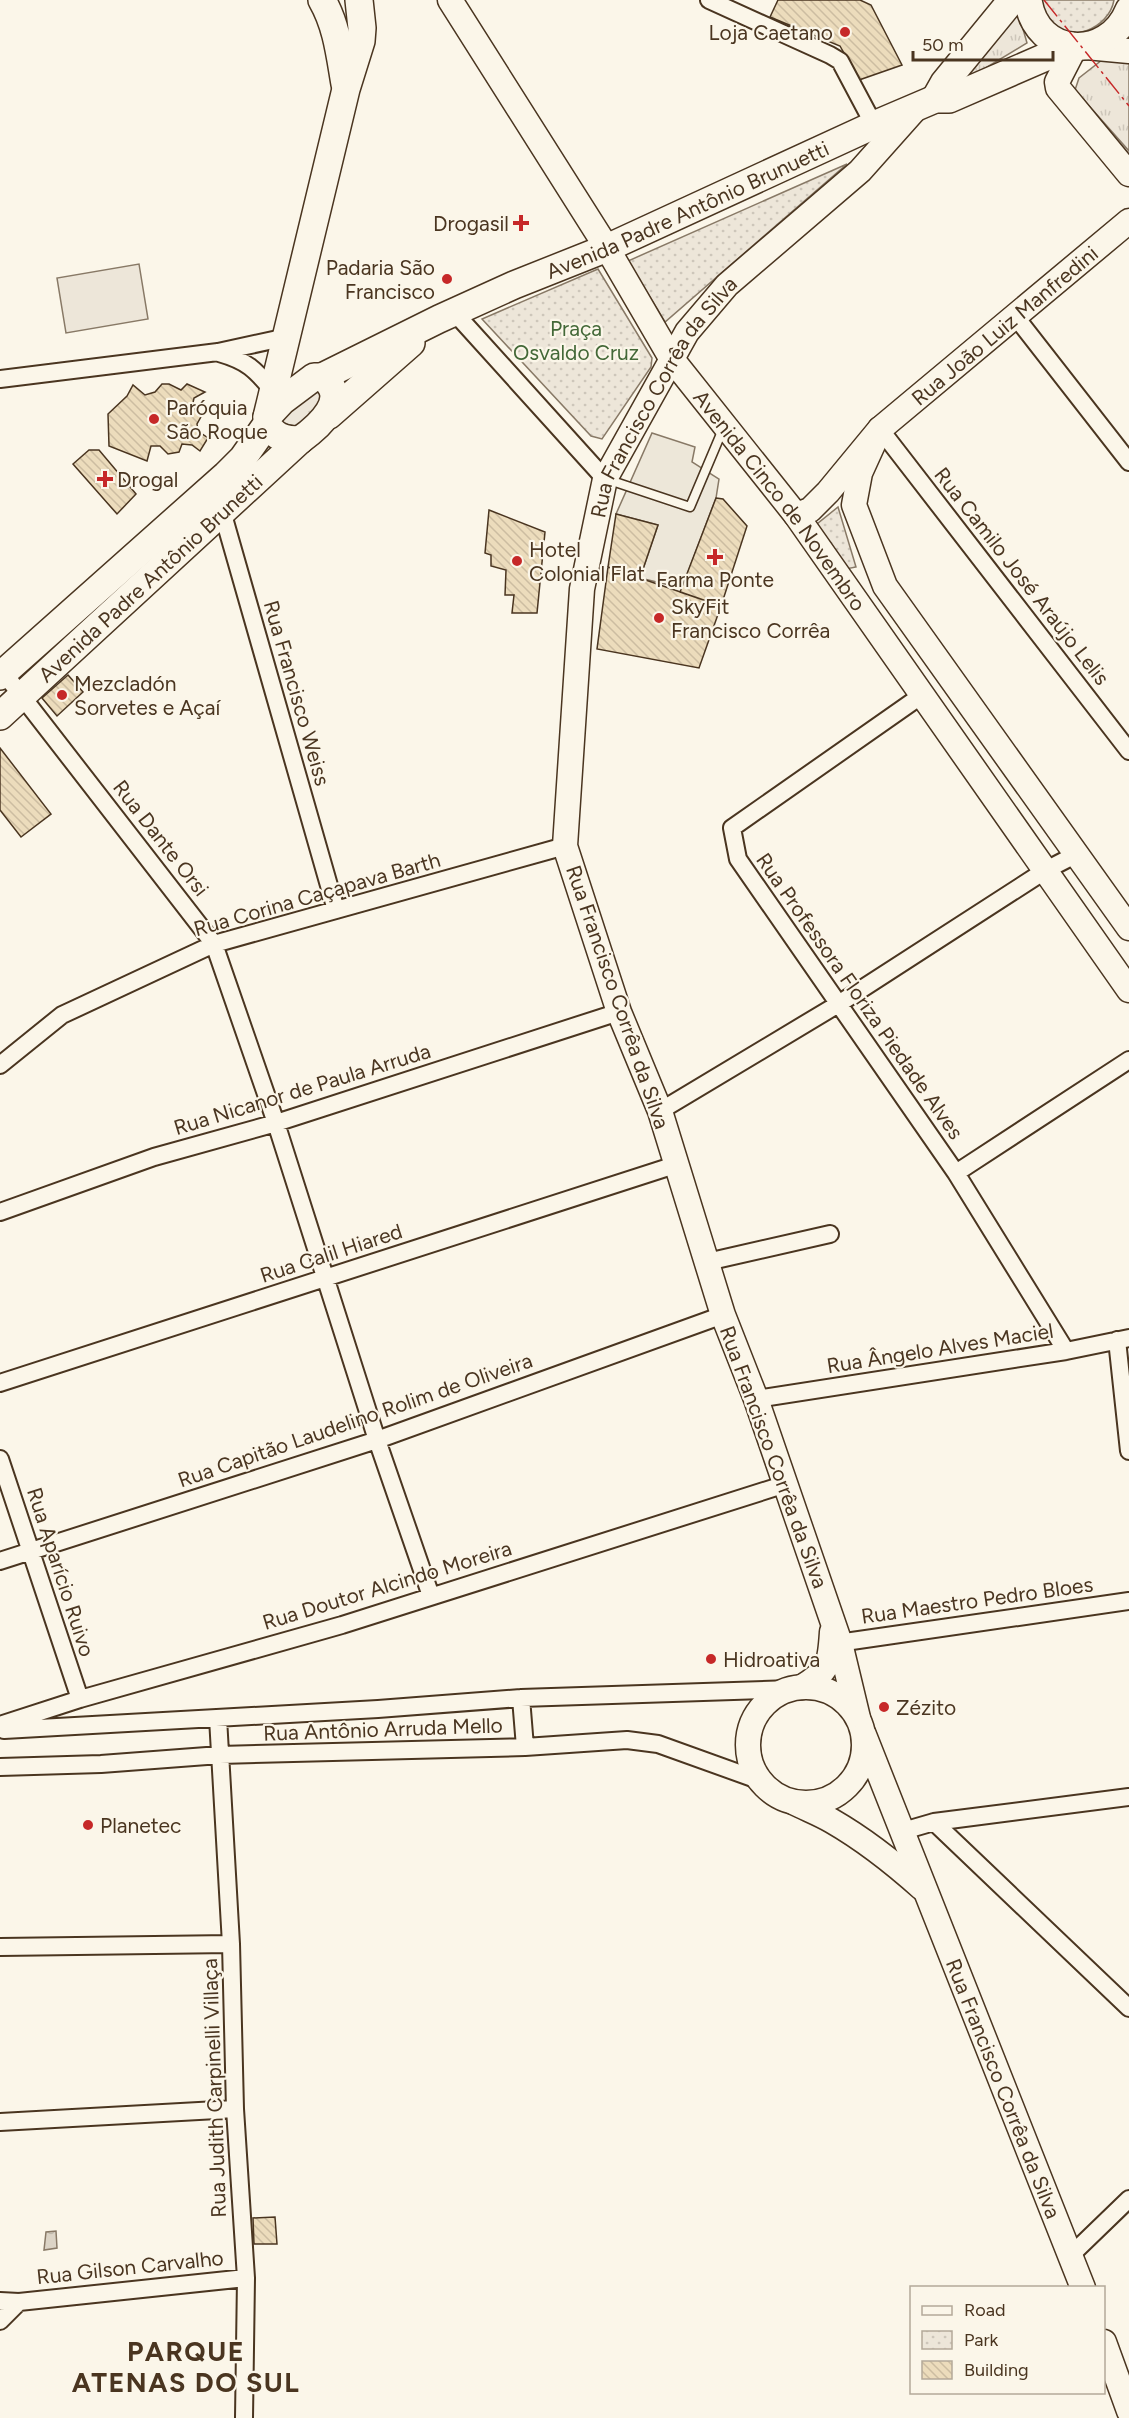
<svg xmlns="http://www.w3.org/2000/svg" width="1129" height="2418" font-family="Figtree,sans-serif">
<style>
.grass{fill:url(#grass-tufts);stroke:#887966;stroke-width:1.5}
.park{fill:url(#park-dots);stroke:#887966;stroke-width:1.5}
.pitch{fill:#ede6d9;stroke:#887966;stroke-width:1.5}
.parking{fill:#ede7d9;stroke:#887966;stroke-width:1.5}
.water{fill:url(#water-ripples);stroke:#887966;stroke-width:1.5}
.building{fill:url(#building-back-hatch);stroke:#4a3520;stroke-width:1.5}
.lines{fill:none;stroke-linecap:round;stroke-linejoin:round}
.lane-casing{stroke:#4a3520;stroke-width:11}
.street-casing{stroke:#4a3520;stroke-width:20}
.secondary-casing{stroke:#4a3520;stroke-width:27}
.primary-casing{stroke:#4a3520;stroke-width:30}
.lane{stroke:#fbf6e9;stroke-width:8}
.street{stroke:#fbf6e9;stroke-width:16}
.secondary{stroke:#fbf6e9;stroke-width:24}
.primary{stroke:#fbf6e9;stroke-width:27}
.power{stroke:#c62828;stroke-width:1.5;stroke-dasharray:21 4.5 3 4.5;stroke-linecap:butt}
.poi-dot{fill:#c62828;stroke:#fbf6e9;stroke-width:2}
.labels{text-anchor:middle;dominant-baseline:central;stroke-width:4.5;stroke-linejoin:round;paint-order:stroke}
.poi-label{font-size:21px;fill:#4a3520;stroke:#fbf6e9;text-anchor:start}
.street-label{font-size:21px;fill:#4a3520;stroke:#fbf6e9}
.park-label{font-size:21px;fill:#436837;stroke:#fbf6e9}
.district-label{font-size:27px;font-weight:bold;letter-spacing:1.5px;fill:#4a3520;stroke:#fbf6e9}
</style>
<defs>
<pattern id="grass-tufts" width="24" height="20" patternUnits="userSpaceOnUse" patternTransform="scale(1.5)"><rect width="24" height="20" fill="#ede6d9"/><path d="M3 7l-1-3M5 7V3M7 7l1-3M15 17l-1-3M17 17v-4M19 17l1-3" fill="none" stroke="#cdc6ba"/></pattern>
<pattern id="park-dots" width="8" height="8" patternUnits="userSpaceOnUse" patternTransform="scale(1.5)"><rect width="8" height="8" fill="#ede6d9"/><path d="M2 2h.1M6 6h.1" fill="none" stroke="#cdc6ba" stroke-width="1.8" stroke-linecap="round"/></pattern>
<pattern id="water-ripples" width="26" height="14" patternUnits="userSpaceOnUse" patternTransform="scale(1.5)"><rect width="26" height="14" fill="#dcd4c6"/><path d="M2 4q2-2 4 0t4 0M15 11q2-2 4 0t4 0" fill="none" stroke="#beb7aa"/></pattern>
<pattern id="building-back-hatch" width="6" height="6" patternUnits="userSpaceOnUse" patternTransform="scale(1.5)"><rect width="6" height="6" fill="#ecdcbc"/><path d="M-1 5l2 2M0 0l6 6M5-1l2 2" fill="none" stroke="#ccbda1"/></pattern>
</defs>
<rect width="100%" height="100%" fill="#fbf6e9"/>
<path class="grass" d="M1017 8 1027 43 959 84Z
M1102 60 1129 62V151L1075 90 1079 78Z
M319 389 325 405 299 427 280 423 285 409Z"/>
<path class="park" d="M1041 0H1114C1109 29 1067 47 1048 18 1044 13 1043 6 1041 0Z
M847 164 665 322 628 261Z
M598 269 652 358 651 367 602 439 591 436 482 319Z
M838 507 856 567 846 569 817 524Z"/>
<path class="pitch" d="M139 264 148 319 66 333 57 278Z"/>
<path class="parking" d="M652 433 695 447 692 462 719 479 716 498 682 588 640 578 658 525 616 514Z"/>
<path class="water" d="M56 2231 57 2248 44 2250 46 2232Z"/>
<path class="building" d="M778 0H860L871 5 902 65 859 80 840 46 770 17Z
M162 384H169L181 390 187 384 205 392 194 398 192 407 202 415 197 424 198 431 208 438 200 451 192 445 182 444 179 452 168 454 160 446H151L147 461 109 446 108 414 127 396 133 385 145 395 155 392Z
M89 450H99L136 494 117 514 73 464Z
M716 498 723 499 747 526 721 606 680 592Z
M489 510 545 532 537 613H512L514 595H505L506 570 491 566V555L485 553Z
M616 514 658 525 640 578 608 567Z
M608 567 721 606 699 668 597 649Z
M68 675 83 692 57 716 42 698Z
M0 748 51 814 21 837 0 810Z
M275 2217 277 2244H254L253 2218Z"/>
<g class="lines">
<defs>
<path id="lane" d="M606 479 690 507 723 429"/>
<path id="street" d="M709 0 830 55 840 61 874 125
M454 312 605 479
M1015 316 1129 462
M219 353C247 361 255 369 273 391
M0 379 218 352 287 337
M880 429 1129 751
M217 505 222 511 336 910
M0 668 214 944 276 1123 377 1440 431 1596
M922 695 732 828 738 859 956 1173 1066 1351
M0 1065 62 1015 214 944 565 846
M660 1111 840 1003 1046 870 1077 854
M956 1173 1129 1060
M0 1212 154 1157 276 1123 619 1012
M707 1262 830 1234
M1117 1340 1129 1451
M0 1383 675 1165
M756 1399 1066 1351 1129 1338
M0 1459 80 1699
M0 1561 377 1440 723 1315
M831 1644 1129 1601
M521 1698 525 1747
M218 1718 231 1944 235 2109 246 2278 244 2418
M0 1725 80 1699 342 1625 786 1484
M4 1730 378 1709 521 1698 791 1689
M0 1767 101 1764 220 1755 525 1747 627 1740 658 1744 761 1781
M934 1822 1129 2008
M903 1831 934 1822 1129 1797
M0 1947 231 1944
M0 2122 235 2109
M1070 2256 1129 2199
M0 2301 19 2302 246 2278
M0 2321 19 2302"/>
<g id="secondary">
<path id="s1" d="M450 0 607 248 671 358 796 515 1129 990"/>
<path d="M1075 47 1057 82 1058 88 1129 174"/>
<path d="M1086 47 1129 51"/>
<path d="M880 429 860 473 854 505 885 586 1129 928"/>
<path id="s2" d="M796 515 810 510 828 492 880 429 1129 221"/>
<path d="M802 1687C830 1670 830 1663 832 1632"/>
<circle cx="806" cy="1745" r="58"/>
<path id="s3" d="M858 1718 840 1643 756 1399 723 1315 660 1111 619 1012 565 846 582 589 605 479 687 332 727 285 860 171 917 107"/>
<path id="s4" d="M864 1735 1083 2288"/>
<path d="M795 1803C807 1809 820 1814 832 1821 865 1840 894 1863 922 1888"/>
<path d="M1104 2342 1129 2411"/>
</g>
<g id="primary">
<path d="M322 0C337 26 340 55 345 84"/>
<path d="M1028 0C1036 58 1108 62 1129 10"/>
<path d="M935 99 944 83 1012 0"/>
<path d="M314 377H322C352 398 318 427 300 440 284 440 267 435 267 417L282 401Z"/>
<path id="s5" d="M322 377 439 319 514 285 607 248 874 125 935 99H949L1071 46"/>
<path d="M329 415 411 343"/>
<path d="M267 417 346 89 361 41 362 28 359 0"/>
<path d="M0 676 226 475 243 458 267 424"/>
<path id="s6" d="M0 716 300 440"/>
</g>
</defs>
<use href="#lane" class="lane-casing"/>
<use href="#street" class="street-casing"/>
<use href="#secondary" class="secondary-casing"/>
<use href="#primary" class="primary-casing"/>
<use href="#lane" class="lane"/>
<use href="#street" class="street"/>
<use href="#secondary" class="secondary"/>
<use href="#primary" class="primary"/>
<path class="power" d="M1044 0 1129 106"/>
</g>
<g class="poi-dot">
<circle cx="845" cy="32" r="6"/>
<path d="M518 214h6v6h6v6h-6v6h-6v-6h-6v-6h6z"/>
<circle cx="447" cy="279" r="6"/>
<circle cx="154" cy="419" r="6"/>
<path d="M102 470h6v6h6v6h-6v6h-6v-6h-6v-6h6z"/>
<path d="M712 548h6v6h6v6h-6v6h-6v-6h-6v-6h6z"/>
<circle cx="517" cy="561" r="6"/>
<circle cx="659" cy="618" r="6"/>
<circle cx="62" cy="695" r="6"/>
<circle cx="711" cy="1659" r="6"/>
<circle cx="884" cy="1707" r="6"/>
<circle cx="88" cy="1825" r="6"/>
</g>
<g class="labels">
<g class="poi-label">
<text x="833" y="32" text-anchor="end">Loja Caetano</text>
<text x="509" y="223" text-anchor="end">Drogasil</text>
<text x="435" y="267" text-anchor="end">Padaria São<tspan x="435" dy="24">Francisco</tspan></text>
<text x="166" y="407">Paróquia<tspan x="166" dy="24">São Roque</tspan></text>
<text x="117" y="479">Drogal</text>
<text x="529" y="549">Hotel<tspan x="529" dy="24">Colonial Flat</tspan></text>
<text x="715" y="579" text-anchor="middle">Farma Ponte</text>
<text x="671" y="606">SkyFit<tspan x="671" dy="24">Francisco Corrêa</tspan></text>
<text x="74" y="683">Mezcladón<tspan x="74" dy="24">Sorvetes e Açaí</tspan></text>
<text x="723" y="1659">Hidroativa</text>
<text x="896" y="1707">Zézito</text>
<text x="100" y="1825">Planetec</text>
</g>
<g class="street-label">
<text stroke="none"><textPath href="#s5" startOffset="402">Avenida Padre Antônio Brunuetti</textPath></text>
<text stroke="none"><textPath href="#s2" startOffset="284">Rua João Luiz Manfredini</textPath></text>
<text stroke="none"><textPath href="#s3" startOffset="1390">Rua Francisco Corrêa da Silva</textPath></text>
<text stroke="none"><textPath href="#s1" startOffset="600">Avenida Cinco de Novembro</textPath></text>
<text transform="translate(1022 576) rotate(52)">Rua Camilo José Araújo Lelis</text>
<text stroke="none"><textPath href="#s6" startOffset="204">Avenida Padre Antônio Brunetti</textPath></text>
<text transform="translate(297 693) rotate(74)">Rua Francisco Weiss</text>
<text transform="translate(161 838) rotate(52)">Rua Dante Orsi</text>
<text transform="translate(317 894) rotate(-16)">Rua Corina Caçapava Barth</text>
<text transform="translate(860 996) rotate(55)">Rua Professora Floriza Piedade Alves</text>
<text transform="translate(618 997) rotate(71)">Rua Francisco Corrêa da Silva</text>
<text transform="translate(302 1089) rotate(-17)">Rua Nicanor de Paula Arruda</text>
<text transform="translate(331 1253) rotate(-18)">Rua Calil Hiared</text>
<text transform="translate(940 1348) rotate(-9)">Rua Ângelo Alves Maciel</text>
<text transform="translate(355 1420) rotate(-19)">Rua Capitão Laudelino Rolim de Oliveira</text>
<text transform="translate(774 1457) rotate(70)">Rua Francisco Corrêa da Silva</text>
<text transform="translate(61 1572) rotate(72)">Rua Aparício Ruivo</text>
<text transform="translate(387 1585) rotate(-17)">Rua Doutor Alcindo Moreira</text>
<text transform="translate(977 1600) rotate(-8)">Rua Maestro Pedro Bloes</text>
<text transform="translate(383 1729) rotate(-2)">Rua Antônio Arruda Mello</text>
<text transform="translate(214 2088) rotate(-92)">Rua Judith Carpinelli Villaça</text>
<text stroke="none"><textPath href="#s4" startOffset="380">Rua Francisco Corrêa da Silva</textPath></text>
<text transform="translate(130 2267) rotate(-6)">Rua Gilson Carvalho</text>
</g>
<g class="park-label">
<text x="576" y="328">Praça<tspan x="576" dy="24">Osvaldo Cruz</tspan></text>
</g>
<g class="district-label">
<text x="186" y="2351">PARQUE<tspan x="186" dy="31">ATENAS DO SUL</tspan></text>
</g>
</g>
<rect x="910" y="2286" width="195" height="108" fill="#fbf6e9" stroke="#b4a999" stroke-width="1.5"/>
<rect x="922" y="2306" width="30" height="9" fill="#fbf6e9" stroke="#b4a999" stroke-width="1.5"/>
<text x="964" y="2316" font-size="18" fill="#4a3520">Road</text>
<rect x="922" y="2331" width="30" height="18" fill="url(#park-dots)" stroke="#b4a999" stroke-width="1.5"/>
<text x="964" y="2346" font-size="18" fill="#4a3520">Park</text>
<rect x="922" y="2361" width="30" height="18" fill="url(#building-back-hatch)" stroke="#b4a999" stroke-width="1.5"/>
<text x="964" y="2376" font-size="18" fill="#4a3520">Building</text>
<path d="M913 51v9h140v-9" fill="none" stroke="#4a3520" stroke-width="3"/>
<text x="922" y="51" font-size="18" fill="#4a3520" stroke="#fbf6e9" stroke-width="4.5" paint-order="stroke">50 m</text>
</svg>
